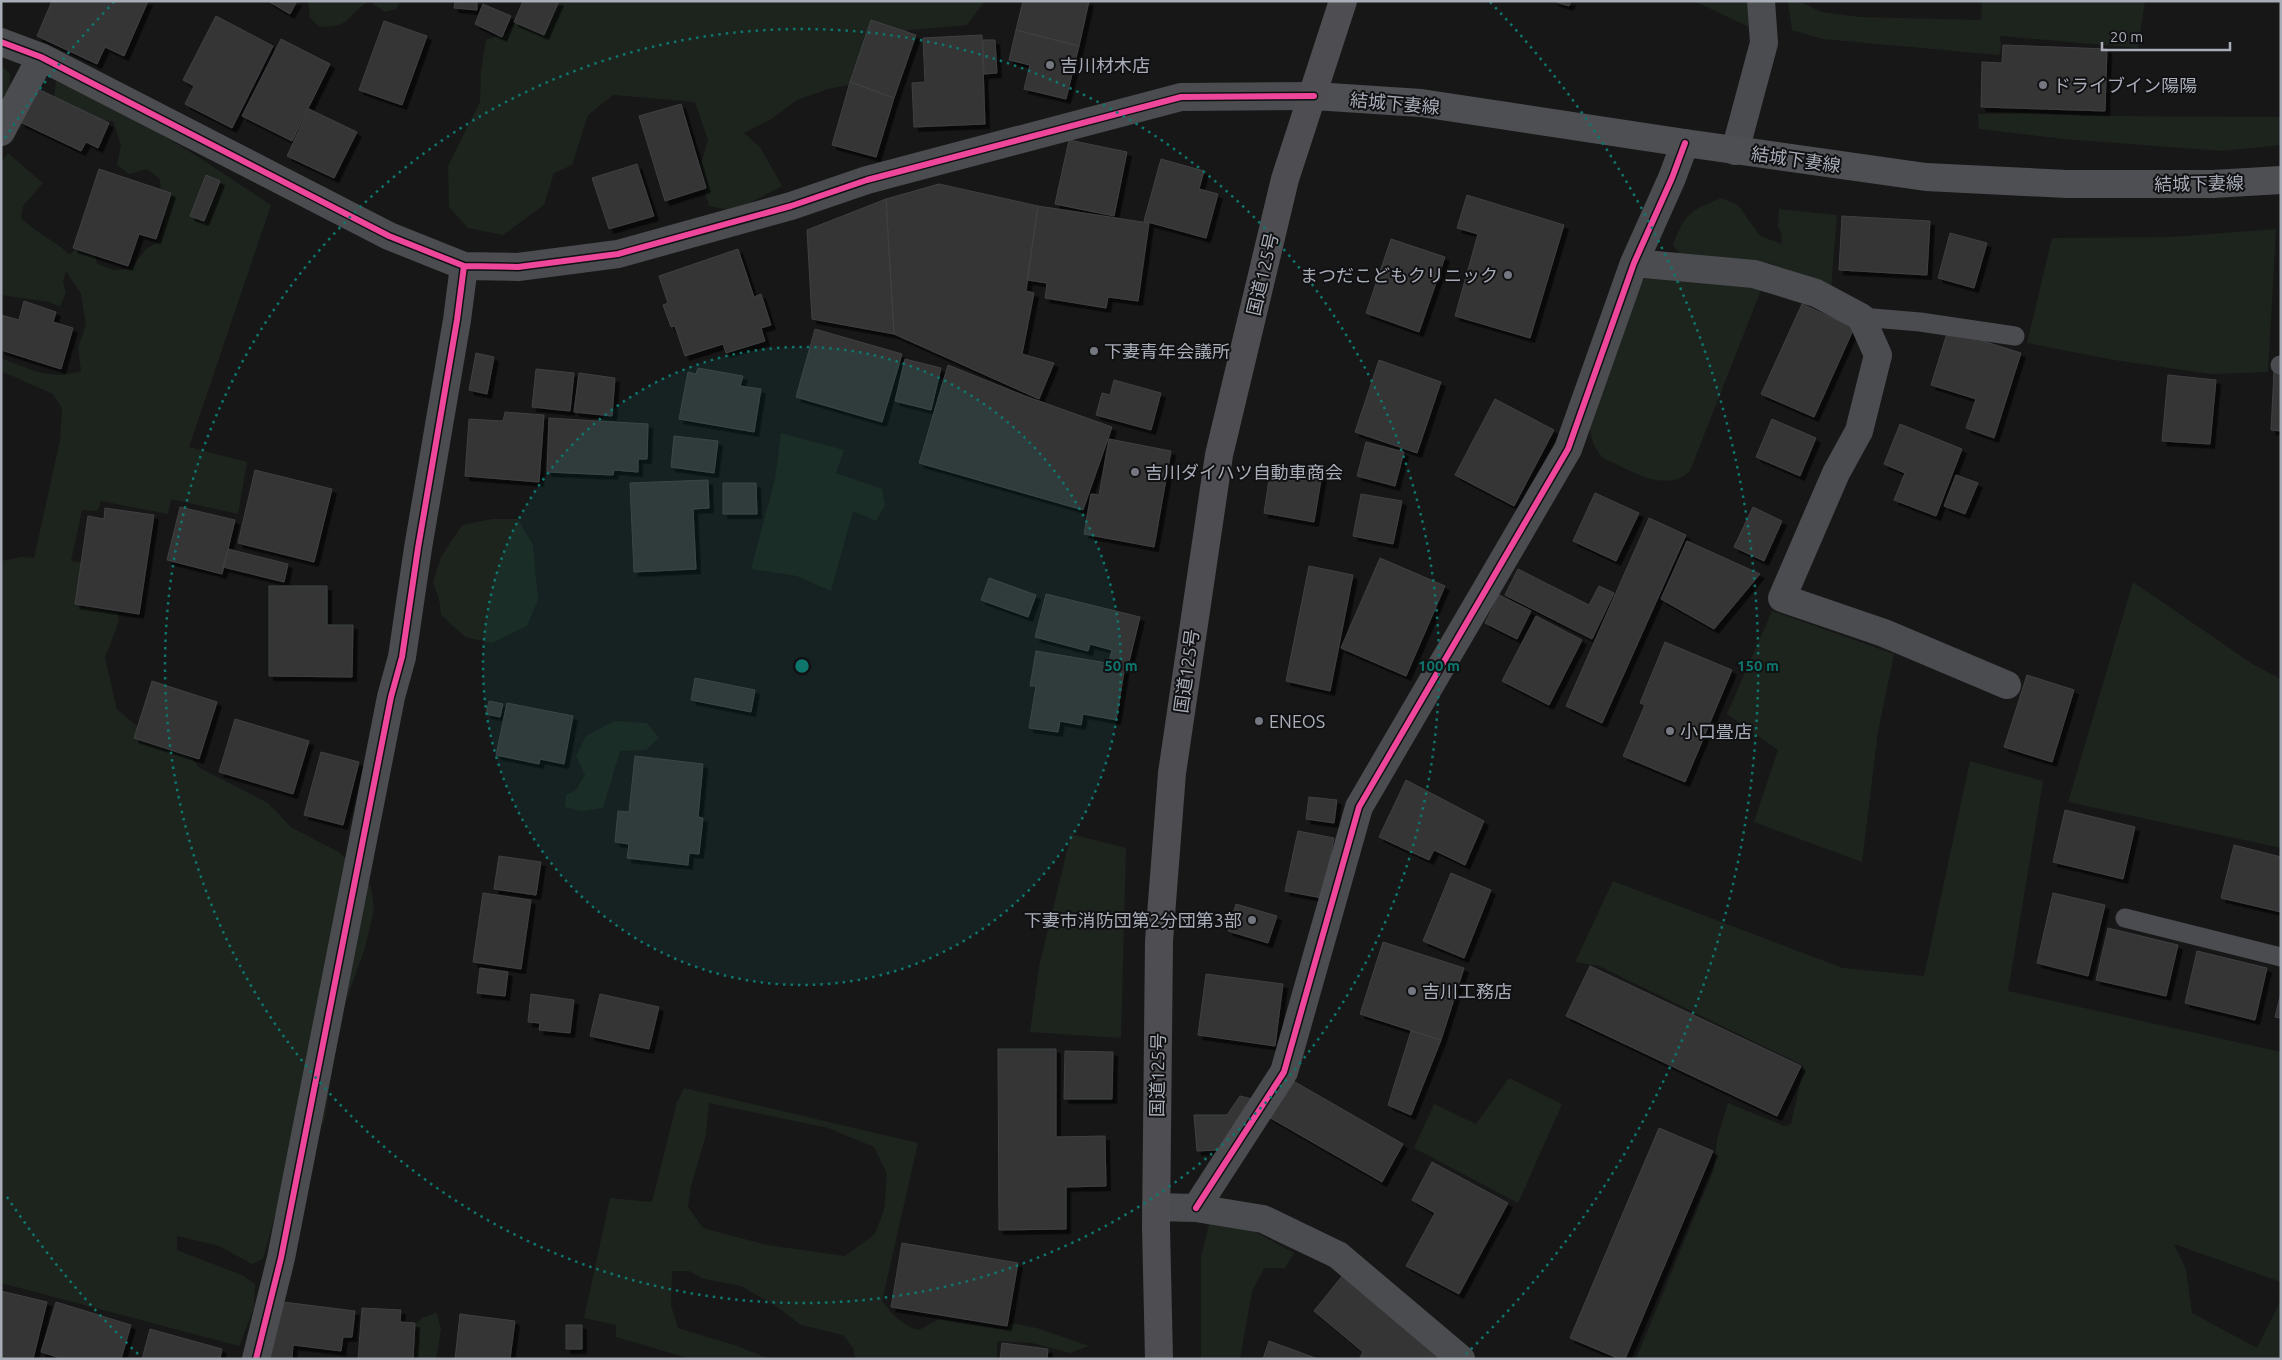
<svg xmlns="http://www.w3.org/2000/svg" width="2282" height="1360" font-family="Ubuntu,'Noto Sans JP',sans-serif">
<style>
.green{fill:#1d241e;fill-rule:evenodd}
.building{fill:#353536;stroke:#3f4043;filter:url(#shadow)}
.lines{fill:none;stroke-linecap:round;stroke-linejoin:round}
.service{stroke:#4b4c50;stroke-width:19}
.minor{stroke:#4b4c50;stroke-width:28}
.primary{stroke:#4d4f52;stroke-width:28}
.trunk{stroke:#4e4e52;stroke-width:28}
.cycleway-casing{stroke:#111113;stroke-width:9}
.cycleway{stroke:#ed469a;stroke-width:6}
.ring{fill:none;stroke:#0f766e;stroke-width:2.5;stroke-dasharray:2.5 5}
.poi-dot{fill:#757880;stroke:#111113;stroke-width:2}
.labels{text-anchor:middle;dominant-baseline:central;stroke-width:4;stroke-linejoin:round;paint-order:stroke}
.poi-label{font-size:18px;fill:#a8adb8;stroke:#111113;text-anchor:start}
.street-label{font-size:18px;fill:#a8adb8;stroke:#111113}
.centre{fill:#0f766e;stroke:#111113;stroke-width:2.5}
.ring-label{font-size:15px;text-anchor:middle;font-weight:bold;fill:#0f766e;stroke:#111113;stroke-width:4;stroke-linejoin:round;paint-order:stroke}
</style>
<defs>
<filter id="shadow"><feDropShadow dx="4.5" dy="4.5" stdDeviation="0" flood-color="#0009"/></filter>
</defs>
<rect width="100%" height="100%" fill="#171717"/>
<path class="green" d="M308 1H401L396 9 385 12 369 1C345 16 353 27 320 27L310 18Z
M531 1H985L967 25 908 30 898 47 853 84 828 89 797 100 773 118 744 133 760 147 782 186 734 211 709 206 699 171 708 140 695 102 613 95 588 115 572 165 554 173 544 205 503 235 468 228 449 207 448 166 480 102 481 71 486 40 507 33Z
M1693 1H1747L1749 27 1696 2Z
M1788 1H1799L1821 12 1860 17 1981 20 1982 1H2145L2138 48 2000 36 2001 47 1999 55 1823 39 1792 30Z
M1 65 10 74V86L1 108Z
M56 81C132 111 203 160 271 205L189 447 247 462 238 514 171 499 168 514 101 501 97 511 82 510 71 561 103 565 115 583 119 621 105 658 117 709 145 733 177 742 200 768 268 803 292 828 339 852 371 887 374 910 365 948 341 1015 324 1122 316 1131 296 1138 263 1259 252 1264 219 1246 177 1236V1250L244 1276 255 1284 254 1308 239 1346 1 1283V561L22 557 34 558 60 440 62 408 53 394 1 371V358C30 369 50 381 81 371L78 347 86 325 81 294 66 271 63 282 66 292 60 307 50 302 1 295V163L8 153 43 183 23 206 21 218C35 232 54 240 69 254L84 245 93 246 97 264 114 270 130 269 147 248 157 243 165 223 162 206 160 179 147 169 129 174 117 165 121 145 113 121 94 120 53 105Z
M2025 113 2097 116 2281 117V145L2222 151 2064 139 1979 129 1978 114Z
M1721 198 1738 205 1760 236 1782 244 1781 232 1778 226 1779 209 1837 215 1831 290 1813 285 1770 263 1714 260 1680 254 1673 245C1685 213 1690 211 1721 198Z
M2276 229 2268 372 2211 374 2114 360 2027 343 2052 238 2170 237Z
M1648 277 1751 283 1761 290 1690 471C1670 491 1639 476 1618 465 1612 462 1602 459 1599 453 1592 445 1591 434 1589 424L1637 283Z
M781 433 844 450 836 473 882 489 885 505 876 521 853 511 831 591 797 576 751 569 775 479Z
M492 519H518L533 545 538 600 527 626 492 643 465 637 441 615 439 599 433 582 441 557 462 525Z
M2133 582 2254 665 2281 679V848L2068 802Z
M1772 611 1894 654 1878 732 1862 862 1754 822 1778 750 1727 714Z
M614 721 647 723 659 738 646 750 620 751 603 808 581 811 565 807 566 795 576 790 585 775 576 756 586 736Z
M1970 761 2043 781 2008 991 2281 1052V1282L2174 1244 2186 1269 2192 1313 2257 1348 2281 1300V1359H1636L1714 1169 1717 1139 1728 1103 1784 1126 1791 1124 1804 1066 1599 966 1575 962 1613 881 1843 968 1924 976Z
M1071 834 1126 848 1121 1038 1030 1032 1039 967Z
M1509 1078 1562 1104 1518 1203 1414 1148 1434 1104 1476 1124Z
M684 1088 918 1143 882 1301C893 1315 902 1326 919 1330L939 1319 1008 1330 1011 1323 1037 1328 1089 1346 1070 1353 1032 1343 997 1341V1359H855L853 1348 843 1335 801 1325 776 1306 741 1286 704 1279 689 1271H672L671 1305 678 1328 737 1346 770 1359H691L616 1337V1325L584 1318 610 1198 652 1202 677 1102ZM709 1103 828 1128 874 1147 887 1174 884 1210 875 1234 845 1256 767 1245 703 1228 688 1207 691 1186 706 1135Z
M1210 1220 1237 1222 1294 1253 1285 1268H1264L1252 1291 1240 1359H1201V1257Z
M437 1313 441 1330 436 1359H411V1329L422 1318Z"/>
<path class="building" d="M52 1H148L124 56 105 47 97 64 37 36Z
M268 1H297L290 14Z
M455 1H477V10L454 8Z
M523 1H559L544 35 514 22Z
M1023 1H1089L1079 46 1016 30Z
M1553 1H1571L1569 6Z
M483 4 511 16 502 37 475 24Z
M216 16 273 46 232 128 185 104 194 86 183 80Z
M871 20 916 35 894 98 850 82Z
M384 21 427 36 402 105 359 90Z
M1016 30 1079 46 1066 99 1024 89 1030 65 1009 60Z
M982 35 985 124 914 127 912 83 925 82 923 38Z
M281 39 330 64 292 141 242 116Z
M983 40H995L997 73 984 74Z
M2003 45 2107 49 2105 111 1981 107 1982 62 2002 63Z
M850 82 894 98 876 157 832 145Z
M36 88 109 123 98 148 86 142 81 151 20 122Z
M681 104 706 188 665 201 639 116Z
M309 109 357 132 334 178 287 156Z
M1069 140 1127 152 1114 216 1055 204Z
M1161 159 1204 171 1199 189 1218 194 1206 238 1144 221Z
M637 164 654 216 609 229 592 178Z
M99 169 171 193 156 239 139 234 128 266 73 248Z
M206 175 220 181 204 221 190 216Z
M939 184 1038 206 1026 291 1034 293 1022 354 1054 363 1039 399 894 334 886 199Z
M1467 195 1564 225 1530 338 1455 316 1478 234 1457 228Z
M886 199 894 334 812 319 807 230Z
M1038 206 1149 223 1138 301 1108 297 1106 308 1045 298 1047 283 1027 280Z
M1842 216 1930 221 1927 275 1839 270Z
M1950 233 1987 243 1974 288 1938 278Z
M1391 239 1445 257 1419 332 1366 313Z
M738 249 754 297 761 294 771 325 761 328 765 341 726 353 723 344 685 356 675 326 671 327 663 305 668 303 659 276Z
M24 301 56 312 53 322 73 328 61 369 1 350V315L19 320Z
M1802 304 1854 328 1814 417 1761 394Z
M815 329 902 354 882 422 796 397Z
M1948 330 2021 353 1994 438 1966 428 1976 399 1931 385Z
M476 353 494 357 487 394 469 390Z
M905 359 941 368 931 410 895 401Z
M1379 360 1441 382 1417 453 1355 432Z
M948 365 1025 396 1112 427 1083 510 919 463Z
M698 368 743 376 740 386 761 389 754 432 679 419 688 372 696 374Z
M536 369 574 373 570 411 532 407Z
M2274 372H2281V431L2271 430Z
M579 373 615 378 612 416 574 412Z
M2168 375 2216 380 2210 444 2162 441Z
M1114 380 1161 393 1151 430 1096 415 1102 393 1110 395Z
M1495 399 1554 430 1514 506 1455 475Z
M505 412 544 415 539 482 465 476 469 419 503 421Z
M549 418 648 424 647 459H638V472L614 470 613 475 547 472Z
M1772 419 1816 438 1800 476 1756 457Z
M1900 424 1962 449 1936 516 1894 500 1905 473 1884 464Z
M674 436 718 441 714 473 671 467Z
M1109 439 1171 451 1154 547 1084 534 1091 494 1099 495Z
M1366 442 1404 452 1395 486 1357 476Z
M1271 466 1322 474 1314 522 1264 513Z
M255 470 332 489 314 562 238 543Z
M1956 475 1978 483 1965 514 1944 506Z
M708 480 709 508 693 509 696 569 634 572 630 483Z
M723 483H756L757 514H723Z
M1595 493 1639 513 1616 561 1573 541Z
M1361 494 1402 501 1393 544 1353 536Z
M180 507 235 520 222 574 167 560Z
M1753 507 1782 521 1764 561 1734 547Z
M105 508 154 515 139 614 75 604 88 516 104 519Z
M1649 518 1686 535 1602 723 1566 706Z
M1687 541 1760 574 1714 629 1661 599Z
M228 549 288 564 284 582 223 567Z
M1380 558 1445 586 1406 676 1341 648Z
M1309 566 1353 575 1330 691 1286 681Z
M1518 569 1589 605 1599 586 1614 593 1592 639 1505 595Z
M989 578 1036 595 1028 617 981 600Z
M269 586H327V625H353L352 677 269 676Z
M1046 594 1140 617 1128 666 1109 661 1112 650 1090 644 1088 651 1035 637Z
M1499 595 1531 611 1517 639 1485 623Z
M1536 616 1582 640 1549 705 1502 681Z
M1665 642 1732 670 1685 782 1623 756 1645 705 1640 703Z
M1036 651 1125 666 1116 720 1083 714 1081 725 1060 721 1058 732 1029 728 1036 686H1030Z
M2027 675 2074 690 2052 762 2004 747Z
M695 678 755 690 751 712 691 700Z
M152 681 217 702 199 759 134 738Z
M489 701 503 704 500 717 486 714Z
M507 703 573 716 564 764 540 759 539 764 496 755Z
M235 719 309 741 293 794 219 772Z
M321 752 359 762 343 825 304 815Z
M635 756 703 764 698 817 703 818 699 854 689 853 688 865 627 858 629 844 615 842 618 811 629 812Z
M1406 780 1484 821 1465 865 1434 850 1429 860 1379 837Z
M1309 797 1337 800 1334 823 1306 819Z
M2065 810 2135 827 2123 879 2053 862Z
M1298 831 1334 838 1322 898 1285 891Z
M2234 845 2281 857V912L2221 898Z
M499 856 541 862 536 895 494 889Z
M1451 873 1491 890 1464 958 1423 941Z
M483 893 531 900 521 969 473 962Z
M2053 893 2105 905 2088 976 2037 963Z
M1236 904 1277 916 1268 943 1228 931Z
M2108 928 2178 945 2166 996 2096 980Z
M1383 942 1464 968 1441 1040 1360 1014Z
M2197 951 2267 968 2255 1020 2185 1003Z
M1590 966 1801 1066 1777 1116 1566 1016Z
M480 968 508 972 505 996 477 993Z
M1206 974 1283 984 1275 1046 1198 1035Z
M2281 993V1018L2275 1017Z
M531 994 574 1000 570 1033 539 1030 540 1023 528 1022Z
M600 994 659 1007 649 1049 590 1036Z
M1411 1031 1441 1040 1411 1115 1388 1105Z
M998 1049H1056V1137L1105 1136 1106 1186 1066 1187V1229L999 1230Z
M1065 1051 1113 1052 1112 1099H1064Z
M1288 1078 1403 1144 1382 1182 1267 1116Z
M1240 1096 1252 1099 1218 1150 1197 1151 1194 1115H1227Z
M1659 1128 1713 1151 1625 1359H1620L1570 1338Z
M1432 1162 1508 1203 1459 1294 1406 1266 1435 1213 1412 1200Z
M902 1243 1018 1263 1007 1326 891 1307Z
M1347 1270 1451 1359H1359L1363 1352 1314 1311Z
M1 1291 47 1302 33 1359H1Z
M275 1301 355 1311 352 1337H343L341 1351 293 1345 292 1359H268Z
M56 1302 131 1325 121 1359H64L41 1352Z
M362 1308 401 1310 400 1322 415 1323 413 1359H358Z
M460 1314 515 1321 510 1359H455Z
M566 1325H582V1349H566Z
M150 1329 222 1349 220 1359H142Z
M1269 1341 1318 1359H1263Z
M1002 1343 1048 1349 1047 1359H1000Z"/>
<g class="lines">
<path class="service" d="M1861 317 1920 322 2015 336
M2280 365H2281
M2125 918 2281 957"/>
<path class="minor" d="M1 42 41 57 389 236 464 266 518 267 618 254 791 206 867 180 1181 97 1314 96
M1 132 41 57
M1735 151 1764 43 1761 1
M1634 263 1754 274 1816 293 1861 317 1878 355 1859 431 1836 473 1782 598 1884 633 2007 685
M1156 1207 1196 1208 1263 1219 1338 1255 1461 1359
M1196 1208 1284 1072 1359 807 1568 449 1634 263 1672 178 1685 143
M256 1359 281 1258 391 697 402 657 418 548 457 320 464 266"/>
<path class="primary" d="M1314 96 1421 103 1685 143 1926 177 2067 184H2213L2281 180"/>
<path class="trunk" d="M1159 1359 1156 1227 1159 941 1172 773 1219 455 1285 179 1343 1"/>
<defs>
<path id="cycleway" d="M1 42 41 57 389 236 464 266 518 267 618 254 791 206 867 180 1181 97 1314 96
M1196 1208 1284 1072 1359 807 1568 449 1634 263 1672 178 1685 143
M256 1359 281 1258 391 697 402 657 418 548 457 320 464 266"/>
</defs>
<use href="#cycleway" class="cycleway-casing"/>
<use href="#cycleway" class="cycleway"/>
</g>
<circle cx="802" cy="666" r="319" fill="#0f766e" fill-opacity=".12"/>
<g class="ring">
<circle cx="802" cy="666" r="319"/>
<circle cx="802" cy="666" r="637"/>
<path d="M138 1354A956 956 0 0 1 5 1194M5 138A956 956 0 0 1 114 2M1490 2A956 956 0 0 1 1466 1354"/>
</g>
<g class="poi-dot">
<circle cx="1050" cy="65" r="5"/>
<circle cx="2043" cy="85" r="5"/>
<circle cx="1508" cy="275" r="5"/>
<circle cx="1094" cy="351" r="5"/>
<circle cx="1135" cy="472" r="5"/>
<circle cx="1259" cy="721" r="5"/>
<circle cx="1670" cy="731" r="5"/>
<circle cx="1252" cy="920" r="5"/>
<circle cx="1412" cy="991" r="5"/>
</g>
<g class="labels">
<g class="poi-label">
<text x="1060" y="65">吉川材木店</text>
<text x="2053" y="85">ドライブイン陽陽</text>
<text x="1498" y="275" text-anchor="end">まつだこどもクリニック</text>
<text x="1104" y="351">下妻青年会議所</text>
<text x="1145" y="472">吉川ダイハツ自動車商会</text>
<text x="1269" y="721">ENEOS</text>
<text x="1680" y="731">小口畳店</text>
<text x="1242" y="920" text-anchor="end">下妻市消防団第2分団第3部</text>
<text x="1422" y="991">吉川工務店</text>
</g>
<g class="street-label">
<text transform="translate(1395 103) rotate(5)">結城下妻線</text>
<text transform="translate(1796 159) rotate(8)">結城下妻線</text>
<text transform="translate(2199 183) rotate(-1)">結城下妻線</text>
<text transform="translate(1262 274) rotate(-77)">国道125号</text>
<text transform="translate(1186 671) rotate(-82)">国道125号</text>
<text transform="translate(1157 1075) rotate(-89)">国道125号</text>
</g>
</g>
<circle cx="802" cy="666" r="8" class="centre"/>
<g class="ring-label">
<text x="1121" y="671">50 m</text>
<text x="1439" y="671">100 m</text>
<text x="1758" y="671">150 m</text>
</g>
<rect width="2282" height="1360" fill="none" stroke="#a8adb8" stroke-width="5"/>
<path d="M2102 42v8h128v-8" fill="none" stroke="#a8adb8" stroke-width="2.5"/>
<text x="2110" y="42" font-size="15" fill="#a8adb8" stroke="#111113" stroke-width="4" paint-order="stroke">20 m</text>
</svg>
